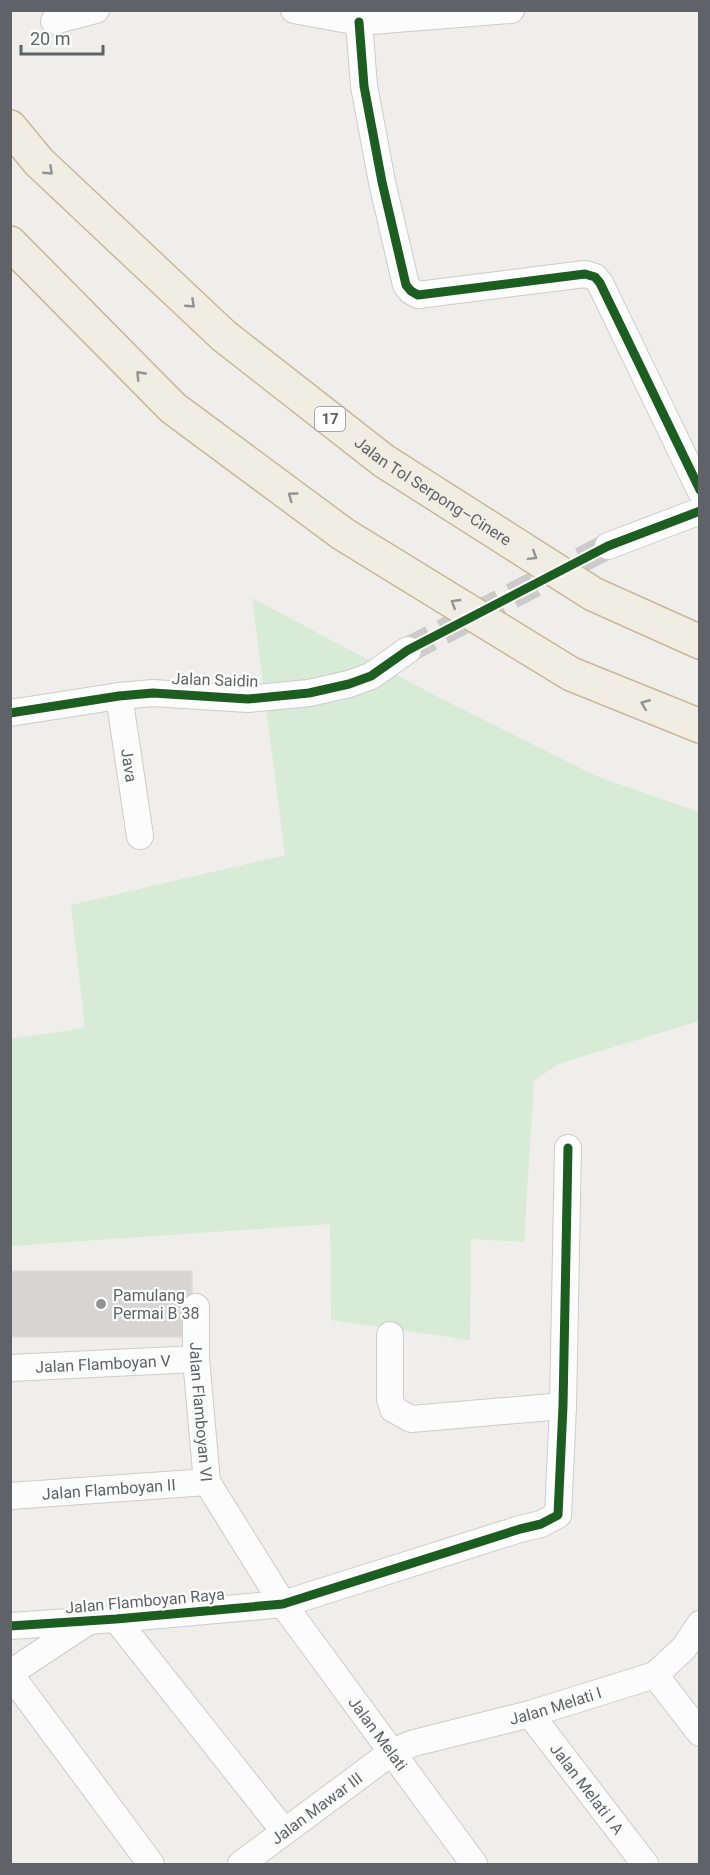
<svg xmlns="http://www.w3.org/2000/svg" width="710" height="1875" font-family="Roboto,sans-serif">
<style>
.green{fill:#d8ebd6}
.building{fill:#d6d5d3;stroke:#deddd9;stroke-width:1.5}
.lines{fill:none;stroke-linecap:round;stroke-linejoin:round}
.minor-tunnel{stroke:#cbcbca;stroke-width:26;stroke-dasharray:26 13;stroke-linecap:butt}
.minor-casing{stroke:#cbcccc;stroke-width:28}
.motorway-casing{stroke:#c8b996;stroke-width:36}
.minor{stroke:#fdfcfc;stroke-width:26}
.motorway{stroke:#f0ede3;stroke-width:33}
.cycleway-casing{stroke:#fff;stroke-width:13}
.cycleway{stroke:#1b5e20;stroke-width:9}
.oneway{stroke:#929393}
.poi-dot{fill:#919496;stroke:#fff;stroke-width:2}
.labels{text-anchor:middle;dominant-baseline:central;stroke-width:4.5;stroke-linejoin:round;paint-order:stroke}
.shield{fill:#fff;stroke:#8f9295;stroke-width:1.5}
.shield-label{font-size:15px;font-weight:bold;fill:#5f6368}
.street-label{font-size:16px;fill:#5f6368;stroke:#fff}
.poi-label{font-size:16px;fill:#5f6368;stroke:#fff;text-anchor:start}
</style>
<rect width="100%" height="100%" fill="#efeeea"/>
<path class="green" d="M252 598 438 697 596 776 699 812V1021L558 1064 534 1081 524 1242 471 1239 470 1340 331 1320 330 1224 11 1246 10 1039 85 1028 71 905 285 855Z"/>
<path class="building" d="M10 1271H192V1337H10Z"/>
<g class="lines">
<path class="minor-tunnel" d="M408 650 608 546"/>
<defs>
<g id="minor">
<path d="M294 10 359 22 511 10"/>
<path d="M54 21 96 10"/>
<path d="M359 22 364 86 382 182 406 285 411 291 418 295 585 274 595 277 600 283 700 490"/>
<path d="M608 546 700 511"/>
<path id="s1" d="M119 696 140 836"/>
<path d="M10 713 119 696 153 693 248 699 309 693 349 684 371 676 408 650"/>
<path id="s2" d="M196 1307V1359L207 1482 283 1604 474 1864"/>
<path d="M390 1335V1399L393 1409 411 1419 563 1406"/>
<path id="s3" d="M10 1368 196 1359"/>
<path id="s4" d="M10 1496 207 1482"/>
<path d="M116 1619 284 1831"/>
<path d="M10 1626 116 1619 283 1604 520 1529 541 1524 558 1515 563 1406 568 1148"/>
<path d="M10 1673 86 1623"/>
<path d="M10 1674 151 1864"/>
<path d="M655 1675 700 1733"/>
<path id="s5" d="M530 1714 645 1864"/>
<path id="s6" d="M241 1864 392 1752 414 1743 530 1714 655 1675 684 1648 700 1624"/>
</g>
<g id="motorway">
<path id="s7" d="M10 127 39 162 224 336 384 461 593 594 700 642"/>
<path d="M10 243 173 408 343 534 571 674 700 726"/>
</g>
</defs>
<use href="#minor" class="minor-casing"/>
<use href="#motorway" class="motorway-casing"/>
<use href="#minor" class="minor"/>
<use href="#motorway" class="motorway"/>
<defs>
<path id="cycleway" d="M359 22 364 86 382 182 406 285 411 291 418 295 585 274 595 277 600 283 700 490
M10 713 119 696 153 693 248 699 309 693 349 684 371 676 408 650 608 546 700 511
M10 1626 116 1619 283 1604 520 1529 541 1524 558 1515 563 1406 568 1148"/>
</defs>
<use href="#cycleway" class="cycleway-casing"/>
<use href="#cycleway" class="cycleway"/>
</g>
<defs><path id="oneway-chevron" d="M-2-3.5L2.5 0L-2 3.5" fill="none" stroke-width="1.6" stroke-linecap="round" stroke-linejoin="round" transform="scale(1.5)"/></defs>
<g class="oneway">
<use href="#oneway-chevron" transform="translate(49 171) rotate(43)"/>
<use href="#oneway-chevron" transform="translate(191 304) rotate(43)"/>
<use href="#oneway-chevron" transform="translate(140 375) rotate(-134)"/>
<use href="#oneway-chevron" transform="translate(292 496) rotate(-144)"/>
<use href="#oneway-chevron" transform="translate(533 556) rotate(32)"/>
<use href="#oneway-chevron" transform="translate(455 603) rotate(-149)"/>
<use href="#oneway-chevron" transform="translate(645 704) rotate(-158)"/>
</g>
<circle class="poi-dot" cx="101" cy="1304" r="6"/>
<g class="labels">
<rect class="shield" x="315" y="407" width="30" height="24" rx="4.5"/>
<g class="shield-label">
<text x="330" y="419">17</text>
</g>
<g class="street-label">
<text stroke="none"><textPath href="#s7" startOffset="560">Jalan Tol Serpong–Cinere</textPath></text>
<text transform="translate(215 680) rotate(2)">Jalan Saidin</text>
<text stroke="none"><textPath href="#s1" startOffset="70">Java</textPath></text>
<text stroke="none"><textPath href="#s3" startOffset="93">Jalan Flamboyan V</textPath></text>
<text stroke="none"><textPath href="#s2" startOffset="105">Jalan Flamboyan VI</textPath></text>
<text stroke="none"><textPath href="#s4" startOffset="99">Jalan Flamboyan II</textPath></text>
<text transform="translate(145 1601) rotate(-5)">Jalan Flamboyan Raya</text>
<text stroke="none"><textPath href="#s6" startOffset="358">Jalan Melati I</textPath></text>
<text stroke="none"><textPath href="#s2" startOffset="480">Jalan Melati</textPath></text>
<text stroke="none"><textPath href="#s5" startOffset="94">Jalan Melati I A</textPath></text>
<text stroke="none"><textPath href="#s6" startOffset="94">Jalan Mawar III</textPath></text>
</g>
<g class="poi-label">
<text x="113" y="1295">Pamulang<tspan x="113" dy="18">Permai B 38</tspan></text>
</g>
</g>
<rect width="710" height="1875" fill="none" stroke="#5f6368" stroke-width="24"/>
<path d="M21 45v9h82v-9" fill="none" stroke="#5f6368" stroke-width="3"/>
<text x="30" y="45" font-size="18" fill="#5f6368" stroke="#ffffff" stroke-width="4.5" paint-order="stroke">20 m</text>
</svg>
